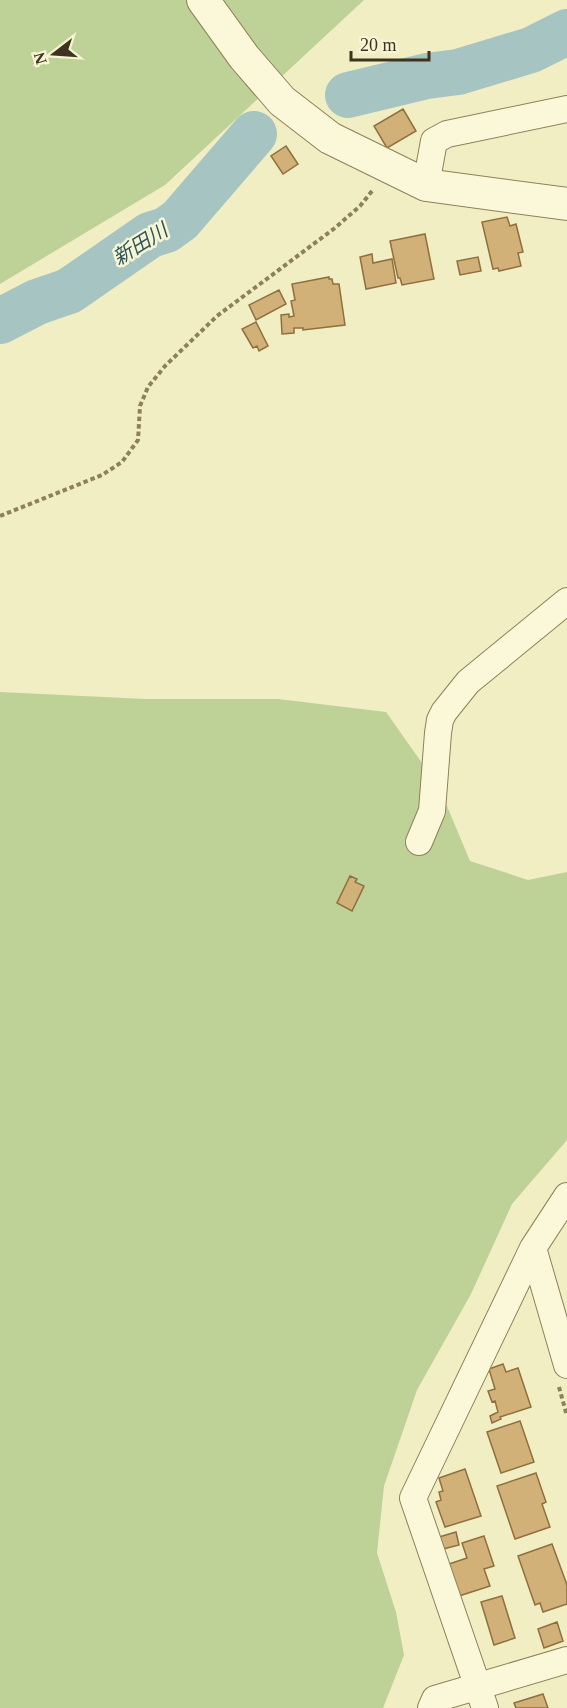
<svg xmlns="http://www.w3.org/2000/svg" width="567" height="1708" font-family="'Times New Roman','Noto Sans JP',serif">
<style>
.green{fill:#bed197}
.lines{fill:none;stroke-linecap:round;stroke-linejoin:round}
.river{stroke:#a6c4c2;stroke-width:46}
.building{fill:#d2b178;stroke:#8f6f3d;stroke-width:1.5}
.minor-casing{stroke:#8e8059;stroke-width:28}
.tertiary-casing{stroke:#8e8059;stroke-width:34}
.path{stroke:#8e8059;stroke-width:4;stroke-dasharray:4.5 3;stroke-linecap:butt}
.minor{stroke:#fbf8d9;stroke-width:26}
.tertiary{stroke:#fbf8d9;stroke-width:32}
.labels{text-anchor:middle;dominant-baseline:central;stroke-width:5;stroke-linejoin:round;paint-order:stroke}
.water-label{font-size:20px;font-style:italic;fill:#2c565d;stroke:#f8f5d5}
</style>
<rect width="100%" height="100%" fill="#f1eec4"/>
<path class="green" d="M0 0H364L165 185 0 284Z
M0 692 145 699H278L386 712 439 787 470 861 528 880 567 872V1140L512 1204 471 1294 417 1390 384 1486 377 1553 396 1612 404 1655 383 1708H0Z"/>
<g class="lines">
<path class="river" d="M348 95 427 76 458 72 531 50 567 32
M0 321 37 302 69 291 150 235 166 230 180 220 254 134"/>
</g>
<path class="building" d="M403 109 416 131 387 148 374 126Z
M286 146 298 164 283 174 271 156Z
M507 217 510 226 516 224 523 252 518 253 521 266 499 271 498 268 493 269 482 222Z
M425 234 434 279 402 285 400 278H398L390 241Z
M372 254 373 263 392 259 396 283 366 289 360 257Z
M478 257 481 271 460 275 457 261Z
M329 277V279H332L333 284H339L345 325 303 330V328H294V333L282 334 281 315 289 314V317L294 316 291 301 295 300 292 284Z
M279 290 286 304 256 320 249 305Z
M256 322 268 346 259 351 257 346 253 348 242 329Z
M350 876 357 879 355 882 364 886 352 911 337 903Z
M503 1364 506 1372 518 1368 531 1407 500 1417 501 1419 492 1423 490 1416 498 1412 495 1401 492 1402 488 1391 495 1389 489 1369Z
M520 1421 534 1462 501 1473 487 1432Z
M465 1469 481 1516 445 1527 436 1502 441 1500 439 1492 443 1491 439 1478Z
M536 1473 546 1502 542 1504 550 1527 515 1539 497 1486Z
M456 1532 459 1545 443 1549 439 1537Z
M484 1536 494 1566 484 1569 490 1586 459 1596 449 1564 467 1558 462 1543Z
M552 1544 567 1585V1604L543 1612 540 1603 535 1605 518 1556Z
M502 1596 515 1638 494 1645 481 1602Z
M557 1622 563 1641 544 1648 538 1629Z
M543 1694 548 1708H516L514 1703Z"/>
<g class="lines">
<defs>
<path id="minor" d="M426 185 434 141 447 134 567 109
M419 842 432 811 438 733 440 720 444 712 468 682 567 601
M533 1248 567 1365
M431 1708 435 1699 567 1660
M485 1708 413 1498 533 1248 567 1196"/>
<path id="tertiary" d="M203 0 244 57 282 101 330 138 426 185 567 204"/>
</defs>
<use href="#minor" class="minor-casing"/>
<use href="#tertiary" class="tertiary-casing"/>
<path class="path" d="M0 516 102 475 122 462 138 440 140 406 148 387 165 366 217 316 335 228 360 206 372 191
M559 1387 567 1416"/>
<use href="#minor" class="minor"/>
<use href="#tertiary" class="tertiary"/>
</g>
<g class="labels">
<g class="water-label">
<text transform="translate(140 244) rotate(-32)">新田川</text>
</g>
</g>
<g transform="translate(54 54) rotate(253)" stroke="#f8f5d5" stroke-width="4.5" paint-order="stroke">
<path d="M0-4.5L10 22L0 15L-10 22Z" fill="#3d331e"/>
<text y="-9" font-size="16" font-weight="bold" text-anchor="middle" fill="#3d331e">N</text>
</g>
<path d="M351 51v9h78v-9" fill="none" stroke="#3d331e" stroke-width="3"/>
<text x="360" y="51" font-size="18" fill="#3d331e" stroke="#f8f5d5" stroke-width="4.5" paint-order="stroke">20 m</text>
</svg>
